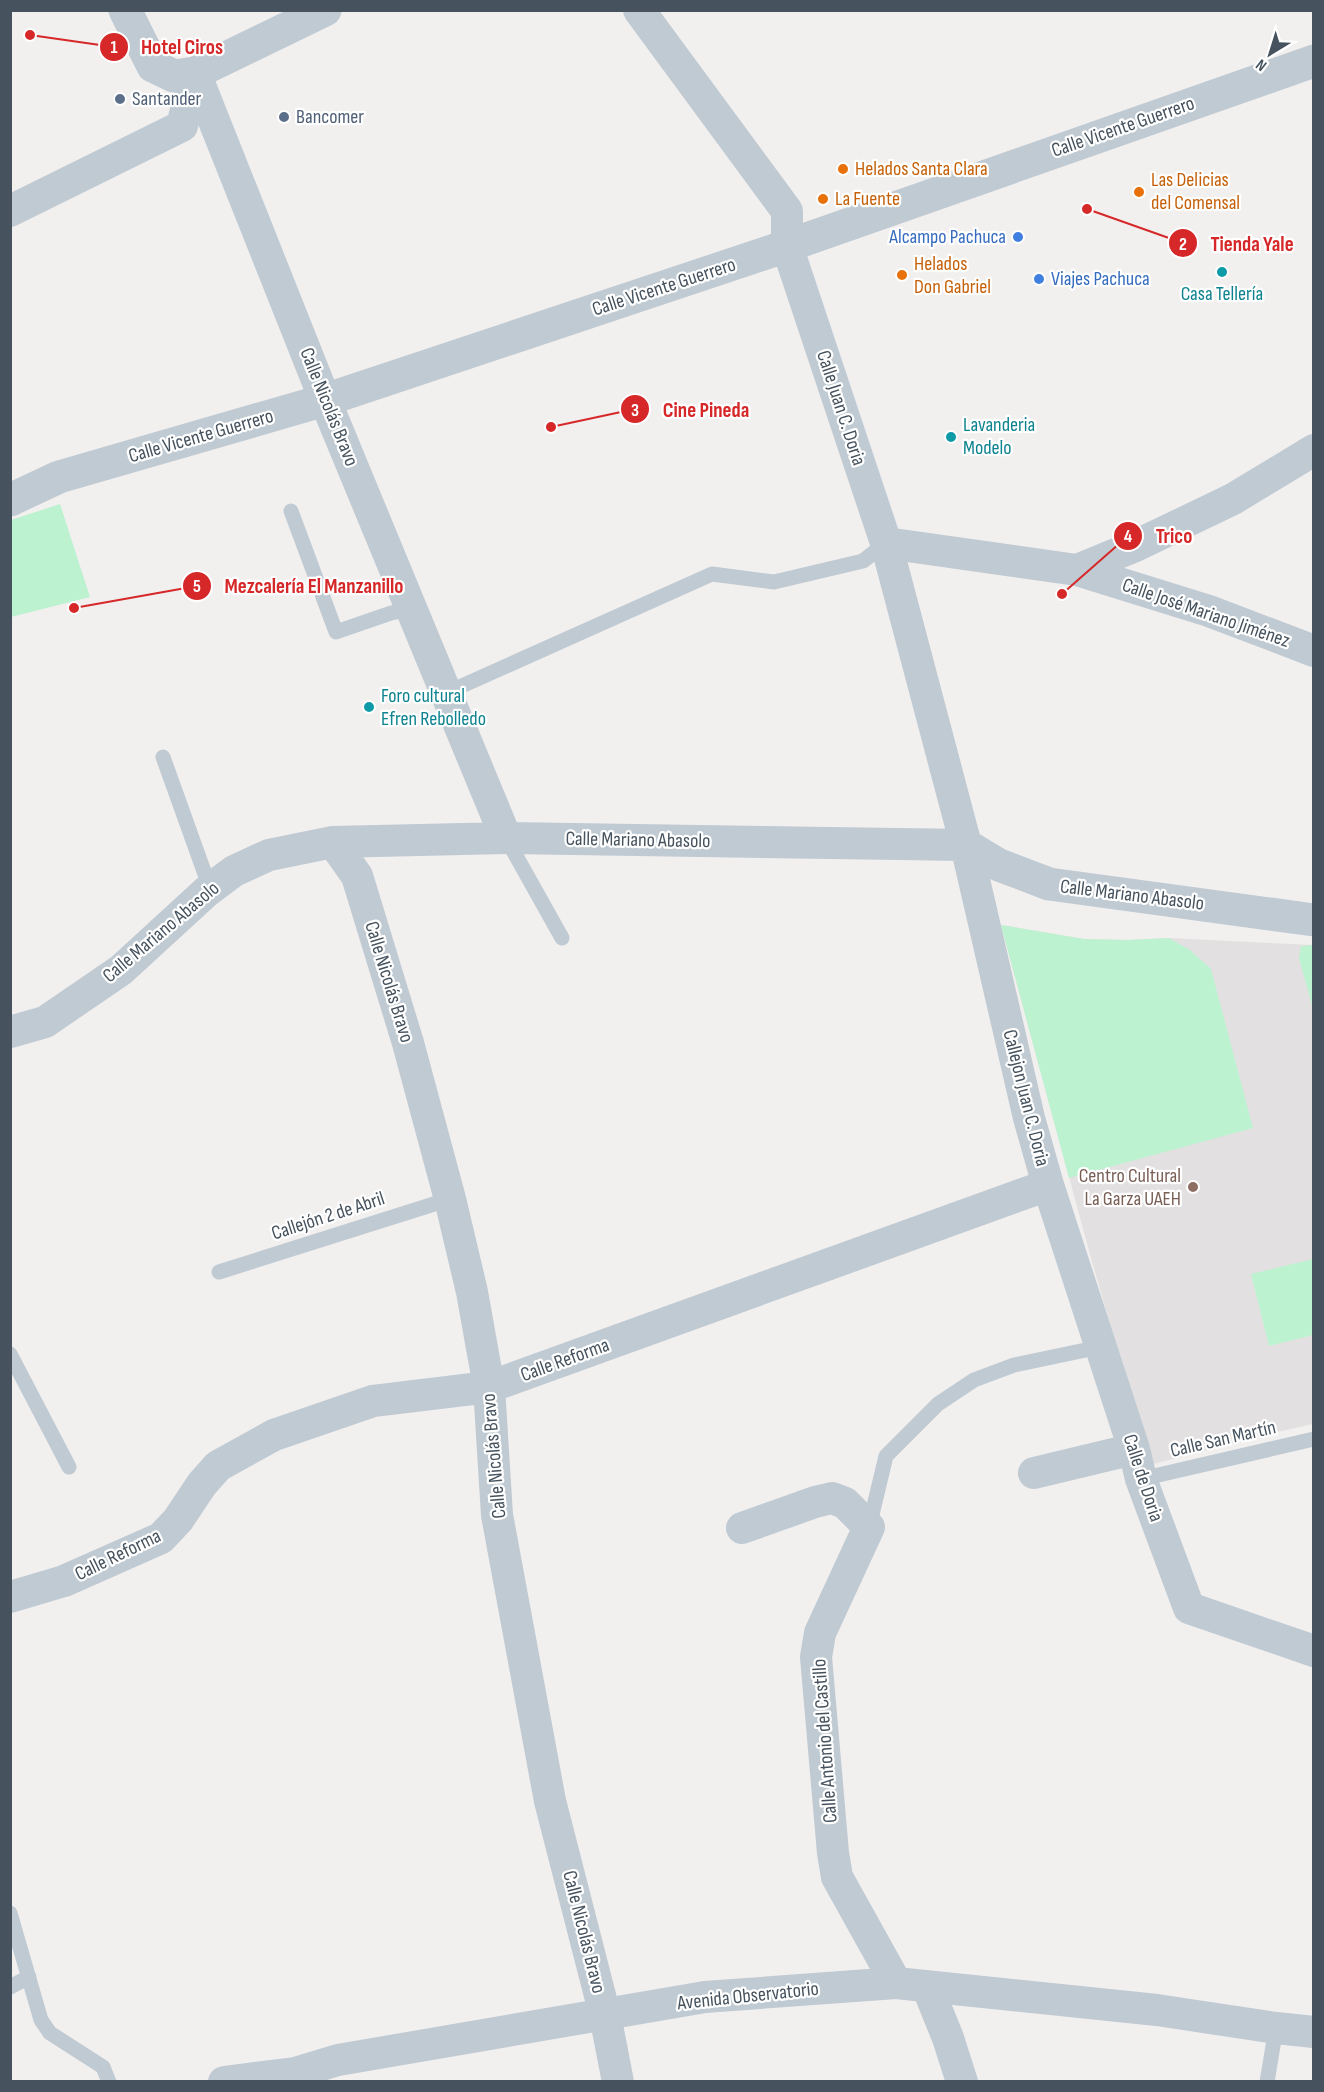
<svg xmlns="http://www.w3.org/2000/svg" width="1324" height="2092" font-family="'Sofia Sans Condensed',sans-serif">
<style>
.education{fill:#e3e0e1}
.garden{fill:#bcf2d0}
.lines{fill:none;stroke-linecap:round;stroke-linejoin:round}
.service{stroke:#bfcad2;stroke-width:15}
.minor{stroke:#bfcad2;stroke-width:32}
.tertiary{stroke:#bfcad2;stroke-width:33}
.service-dot{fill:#5c6f8a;stroke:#fff;stroke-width:2}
.food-dot{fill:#e8710a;stroke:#fff;stroke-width:2}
.shop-dot{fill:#3f7fe0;stroke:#fff;stroke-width:2}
.culture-dot{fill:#0f9aa8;stroke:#fff;stroke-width:2}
.education-dot{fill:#8d6e63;stroke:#fff;stroke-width:2}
.labels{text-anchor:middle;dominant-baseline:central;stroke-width:4.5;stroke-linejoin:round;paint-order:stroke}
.service-label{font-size:20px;fill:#4e5e75;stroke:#fff;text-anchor:start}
.street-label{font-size:20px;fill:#46535e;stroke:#fff}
.food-label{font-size:20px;fill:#c56008;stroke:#fff;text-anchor:start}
.shop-label{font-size:20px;fill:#366cbe;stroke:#fff;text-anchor:end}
.culture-label{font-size:20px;fill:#0d838f;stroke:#fff;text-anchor:start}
.education-label{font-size:20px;fill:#785e54;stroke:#fff;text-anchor:end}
.leader{fill:none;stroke:#d62828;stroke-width:2}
.callout-dot{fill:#d62828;stroke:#fff;stroke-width:2}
.mark-label{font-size:18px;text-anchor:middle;font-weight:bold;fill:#fff}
.callout-label{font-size:21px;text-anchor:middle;font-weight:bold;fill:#d62828;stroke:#fff;stroke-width:4.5;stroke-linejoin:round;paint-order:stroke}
</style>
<rect width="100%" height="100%" fill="#f2efef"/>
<path class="education" d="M1001 925 1084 939 1128 940 1169 938 1313 945V1424L1268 1434 1150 1465 1089 1251Z"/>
<path class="garden" d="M60 504 90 597 11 617V520Z
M1001 925 1084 939 1128 940 1169 938 1190 950 1211 969 1253 1128 1069 1178Z
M1313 945H1314L1313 1009 1299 958 1301 946Z
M1313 1259V1335L1269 1346 1251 1274Z"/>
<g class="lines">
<path class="service" d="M291 511 336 632 391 613 411 609
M446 693 712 574 774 582 863 561 886 543
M163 757 206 877V892
M506 838 562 938
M219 1272 450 1199
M10 1354 69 1467
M1141 1479 1314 1439
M869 1527 886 1456 938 1404 974 1380 1014 1365 1100 1347
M10 1913 41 2020 50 2033 103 2067 109 2082
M10 1987 29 1977
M1267 2082 1276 2028"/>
<path class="minor" d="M639 10 787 211V246L886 543 966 845 1029 1118 1048 1185 1134 1449 1141 1479 1189 1608 1314 1651
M195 73 325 400 506 838
M10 211 182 126 195 73
M886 543 1077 570 1209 611 1314 651
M1077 570 1133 547 1233 499 1314 450
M333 842 357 876 408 1043 450 1199 472 1292 489 1387 497 1515 550 1801 605 2015 618 2082
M10 1032 45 1022 121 970 206 892 234 871 269 855 333 842 506 838 966 845
M1034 1473 1134 1449
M742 1528 815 1502 832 1498 845 1503 869 1527 820 1633 816 1657 833 1853 837 1877 896 1983
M10 1597 64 1581 161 1538 178 1520 202 1484 218 1466 274 1435 373 1401 489 1387 1048 1185
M927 1986 948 2038 962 2082
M224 2082 295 2073 338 2060 705 1997 896 1983 1157 2010 1276 2028 1314 2032"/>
<path class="tertiary" d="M125 10 153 66 174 76 195 73 325 10
M10 500 59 477 325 400 787 246 1314 61
M966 845 999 865 1049 884 1314 920"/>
</g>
<g class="service-dot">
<circle cx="120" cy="99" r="6"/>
<circle cx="284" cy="117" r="6"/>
</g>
<g class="food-dot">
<circle cx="843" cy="169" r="6"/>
<circle cx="1139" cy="192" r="6"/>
<circle cx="823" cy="199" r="6"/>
<circle cx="902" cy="275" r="6"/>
</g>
<g class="shop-dot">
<circle cx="1018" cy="237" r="6"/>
<circle cx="1039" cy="279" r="6"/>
</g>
<g class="culture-dot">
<circle cx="1222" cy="272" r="6"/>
<circle cx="951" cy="437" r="6"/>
<circle cx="369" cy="707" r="6"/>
</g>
<circle class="education-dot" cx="1193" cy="1187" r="6"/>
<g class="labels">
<g class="service-label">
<text x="132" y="99">Santander</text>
<text x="296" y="117">Bancomer</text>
</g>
<g class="street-label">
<text transform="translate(1123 127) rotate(-19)">Calle Vicente Guerrero</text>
<text transform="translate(664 287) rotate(-18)">Calle Vicente Guerrero</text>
<text transform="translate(329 407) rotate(68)">Calle Nicolás Bravo</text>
<text transform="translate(841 408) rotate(72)">Calle Juan C. Doria</text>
<text transform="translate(201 436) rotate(-16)">Calle Vicente Guerrero</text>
<text transform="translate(1206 613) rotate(19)">Calle José Mariano Jiménez</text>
<text transform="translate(638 840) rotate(1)">Calle Mariano Abasolo</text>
<text transform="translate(1132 895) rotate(7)">Calle Mariano Abasolo</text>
<text transform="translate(161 932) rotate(-40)">Calle Mariano Abasolo</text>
<text transform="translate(389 982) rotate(73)">Calle Nicolás Bravo</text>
<text transform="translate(1026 1098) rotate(76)">Callejon Juan C. Doria</text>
<text transform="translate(328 1216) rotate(-18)">Callejón 2 de Abril</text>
<text transform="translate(565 1360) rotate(-20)">Calle Reforma</text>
<text transform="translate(1223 1439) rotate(-13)">Calle San Martín</text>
<text transform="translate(494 1456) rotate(-95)">Calle Nicolás Bravo</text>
<text transform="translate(1143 1478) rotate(72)">Calle de Doria</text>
<text transform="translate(118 1555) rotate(-26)">Calle Reforma</text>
<text transform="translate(825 1741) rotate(-94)">Calle Antonio del Castillo</text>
<text transform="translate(584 1932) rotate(76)">Calle Nicolás Bravo</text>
<text transform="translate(748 1996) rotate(-6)">Avenida Observatorio</text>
</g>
<g class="food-label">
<text x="855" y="169">Helados Santa Clara</text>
<text x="1151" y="180">Las Delicias<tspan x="1151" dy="23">del Comensal</tspan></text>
<text x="835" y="199">La Fuente</text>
<text x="914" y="264">Helados<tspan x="914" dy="23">Don Gabriel</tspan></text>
</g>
<g class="shop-label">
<text x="1006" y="237">Alcampo Pachuca</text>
<text x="1051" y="279" text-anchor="start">Viajes Pachuca</text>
</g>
<g class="culture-label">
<text x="1222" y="294" text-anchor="middle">Casa Tellería</text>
<text x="963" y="425">Lavanderia<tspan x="963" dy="23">Modelo</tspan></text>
<text x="381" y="696">Foro cultural<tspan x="381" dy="23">Efren Rebolledo</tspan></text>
</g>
<g class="education-label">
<text x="1181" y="1176">Centro Cultural<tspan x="1181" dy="23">La Garza UAEH</tspan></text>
</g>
</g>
<path class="leader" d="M30 35L114 47M1087 209L1183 243M551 427L635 409M1062 594L1128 536M74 608L197 586"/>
<g class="callout-dot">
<circle cx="30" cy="35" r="6"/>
<circle cx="1087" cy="209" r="6"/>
<circle cx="551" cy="427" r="6"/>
<circle cx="1062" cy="594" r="6"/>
<circle cx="74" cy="608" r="6"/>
<circle cx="114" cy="47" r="15"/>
<circle cx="1183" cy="243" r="15"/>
<circle cx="635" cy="409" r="15"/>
<circle cx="1128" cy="536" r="15"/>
<circle cx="197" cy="586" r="15"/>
</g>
<g class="mark-label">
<text x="114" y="53">1</text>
<text x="1183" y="250">2</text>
<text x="635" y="416">3</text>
<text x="1128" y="542">4</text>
<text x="197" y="592">5</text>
</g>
<g class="callout-label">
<text x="182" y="54">Hotel Ciros</text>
<text x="1252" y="251">Tienda Yale</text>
<text x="706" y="417">Cine Pineda</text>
<text x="1174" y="543">Trico</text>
<text x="314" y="593">Mezcalería El Manzanillo</text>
</g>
<rect width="1324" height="2092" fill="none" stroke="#46535e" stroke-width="24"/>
<g transform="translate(1270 54) rotate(218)" stroke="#ffffff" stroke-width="4.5" paint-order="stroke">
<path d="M0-4.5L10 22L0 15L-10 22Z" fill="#46535e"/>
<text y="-9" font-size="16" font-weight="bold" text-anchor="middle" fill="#46535e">N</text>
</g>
</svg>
